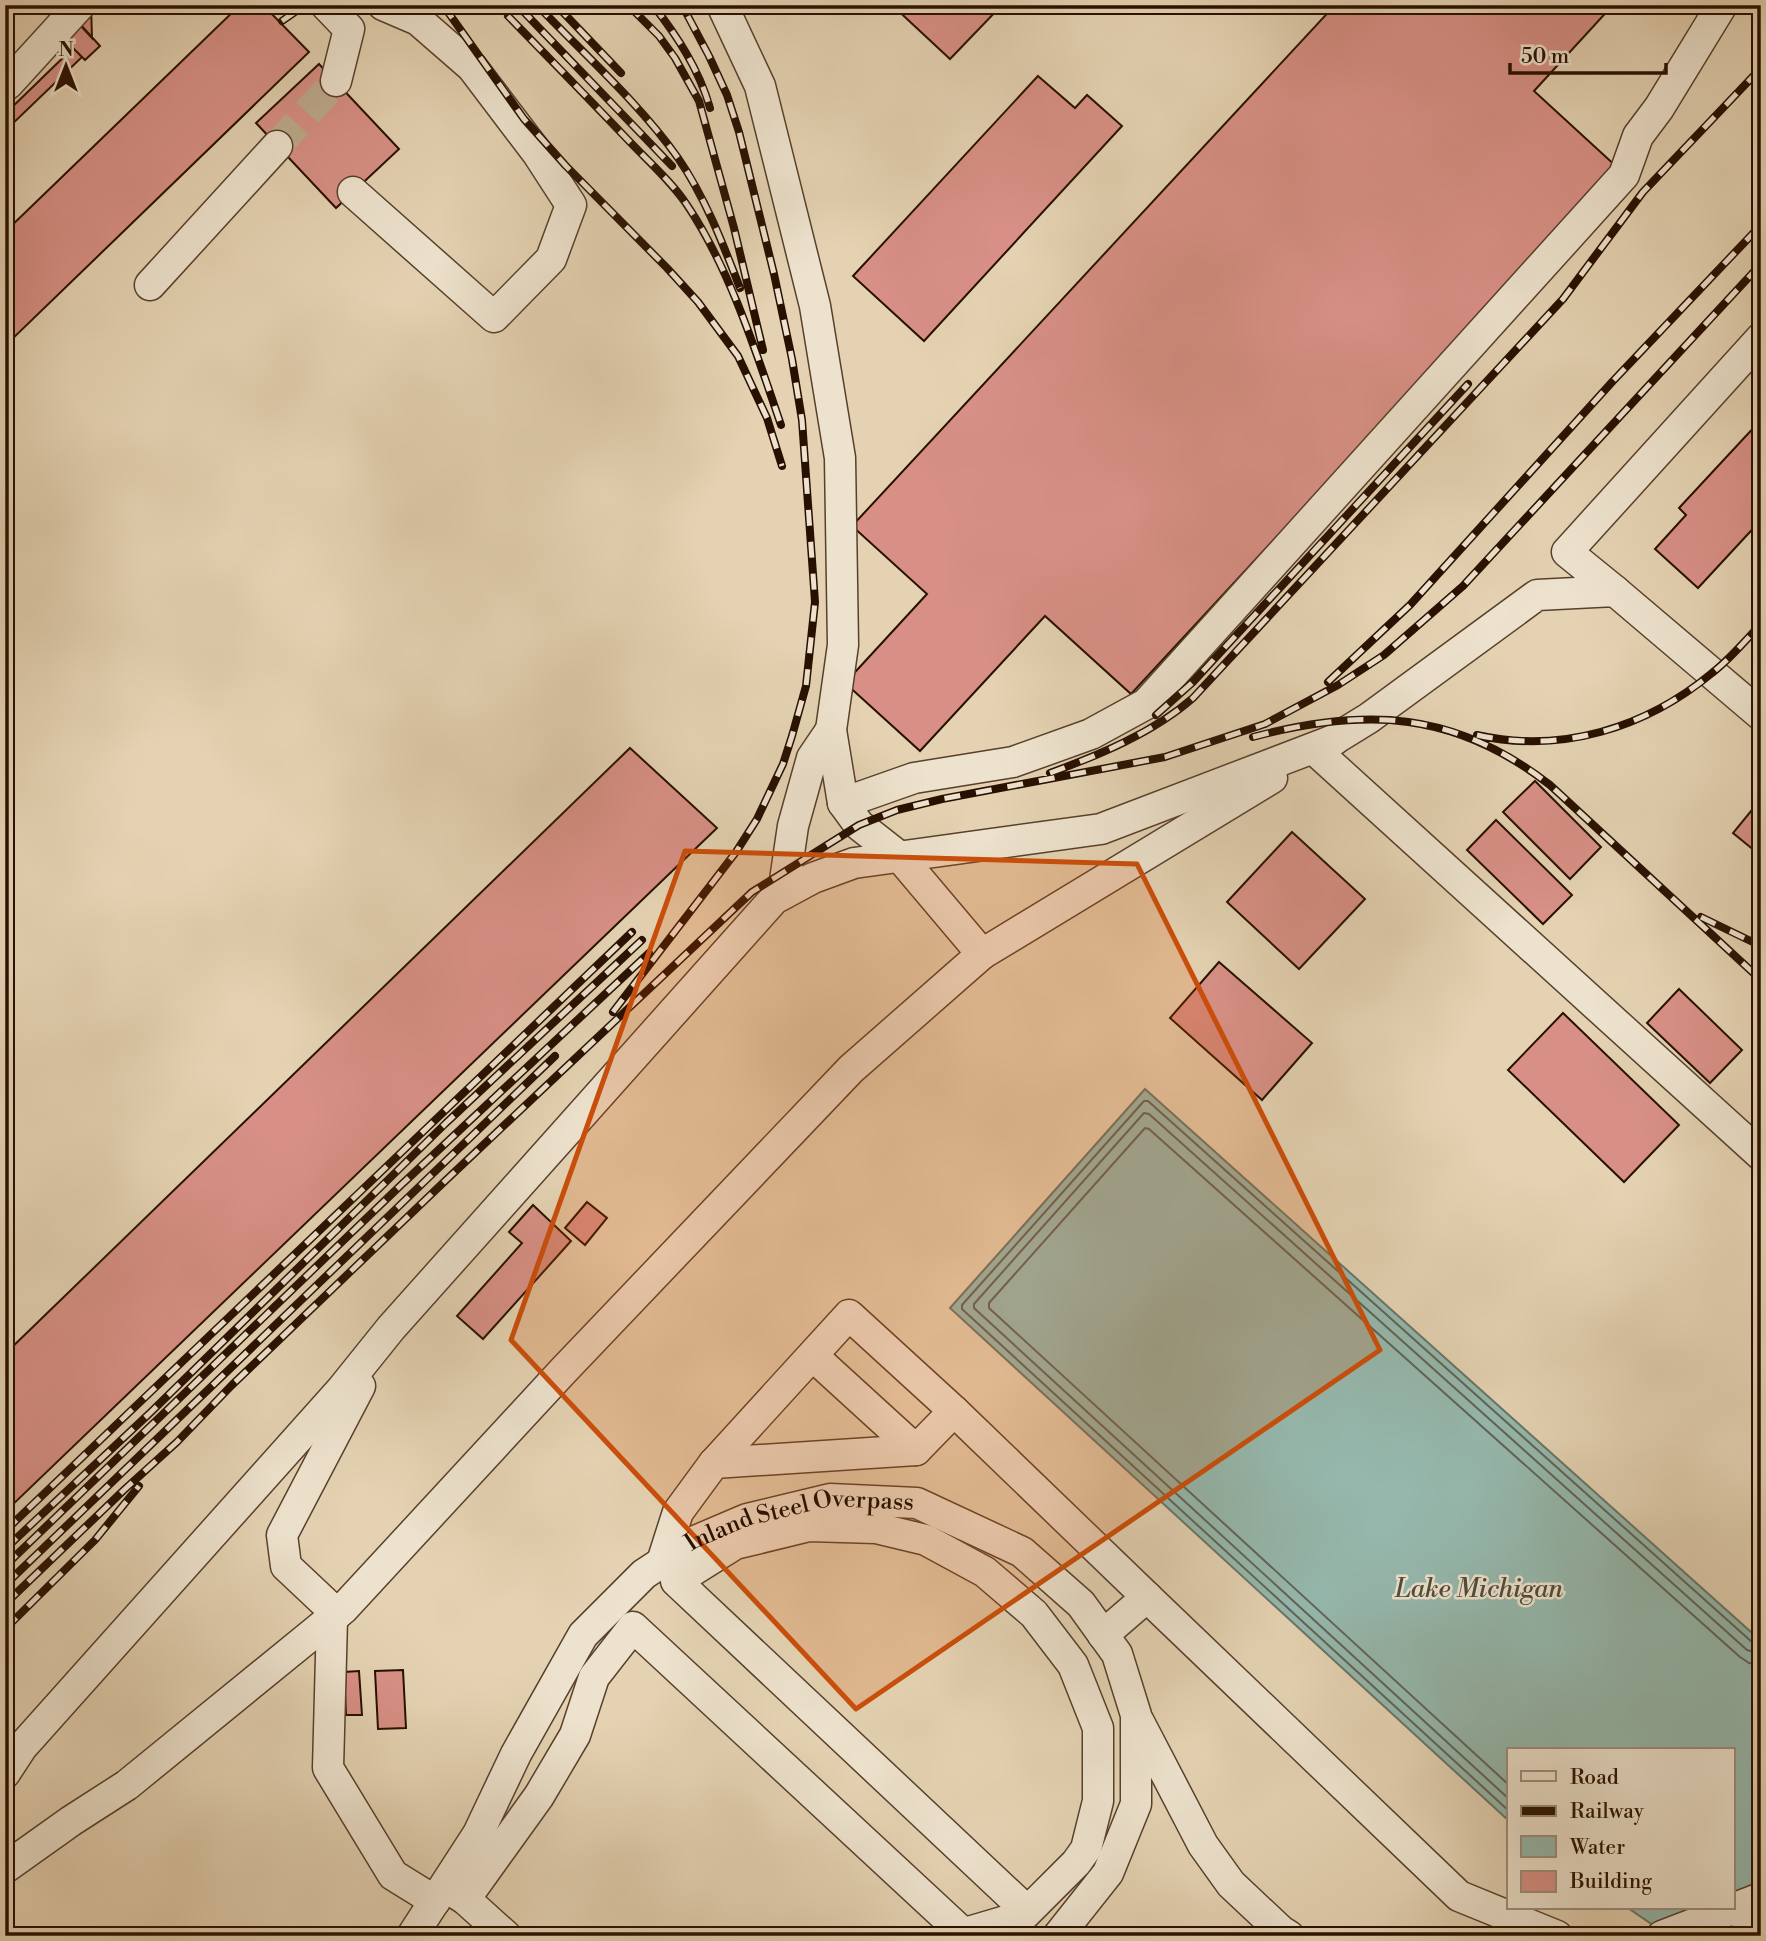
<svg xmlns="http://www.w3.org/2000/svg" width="1766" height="1941" font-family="'Libre Bodoni',serif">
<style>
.water{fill:#95b8ad;stroke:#697568;stroke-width:2}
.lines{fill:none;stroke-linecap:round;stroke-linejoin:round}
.shore{stroke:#5e6456;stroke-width:2}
.building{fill:#d89086;stroke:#281000;stroke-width:2}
.minor-tunnel{stroke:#beab8e;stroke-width:30;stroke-dasharray:30 15;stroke-linecap:butt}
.minor-casing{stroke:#57402c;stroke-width:33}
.minor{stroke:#ede2cd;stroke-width:30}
.rail-casing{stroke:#281000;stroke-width:8}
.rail{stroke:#ede2cd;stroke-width:5;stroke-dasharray:16;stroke-linecap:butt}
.marked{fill:#cb4e0a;fill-opacity:0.2;stroke:#cb4e0a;stroke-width:5;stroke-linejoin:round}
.labels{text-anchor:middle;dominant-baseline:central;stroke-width:5;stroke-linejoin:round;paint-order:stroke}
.street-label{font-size:24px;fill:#281000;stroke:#ede2cd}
.water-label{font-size:26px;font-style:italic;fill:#4e4b3d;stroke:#ede2cd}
</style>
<rect width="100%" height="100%" fill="#e4d2b2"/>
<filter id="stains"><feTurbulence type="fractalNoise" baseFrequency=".00286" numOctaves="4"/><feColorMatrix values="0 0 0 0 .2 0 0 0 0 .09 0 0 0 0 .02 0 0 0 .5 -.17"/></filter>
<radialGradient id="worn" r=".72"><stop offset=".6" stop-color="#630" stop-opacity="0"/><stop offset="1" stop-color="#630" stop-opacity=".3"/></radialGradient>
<path class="water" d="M1145 1089 1761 1641V1936H1669L1628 1908H1733V1750H1509V1821L950 1308Z"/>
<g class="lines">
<path class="shore" d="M1509 1785 989 1308V1303L1145 1128 1149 1129 1740 1657 1749 1663 1761 1665
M1509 1799 974 1308V1304L1144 1113 1149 1114 1747 1650 1761 1654
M1509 1811 962 1309V1305L1144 1101H1148L1753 1643 1761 1645"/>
</g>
<path class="building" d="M91 5 92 38 80 25Z
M240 5H263L309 52 5 346V232Z
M892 5H1002L950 59Z
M1335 5H1613L1534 91 1618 168 1131 694 1045 616 920 751 845 683 927 594 852 526Z
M80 24 100 46 85 60 64 39Z
M73 48 82 57 5 131V114Z
M319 64 399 149 336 208 256 123Z
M1038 76 1075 108 1087 95 1122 126 924 341 853 276Z
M1758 423 1761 426V501L1757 505 1761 508V520L1698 588 1655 549 1686 515 1679 508Z
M630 748 717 828 5 1512V1354Z
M1535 781 1601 847 1570 879 1503 812Z
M1760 800 1761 801V856L1733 833Z
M1496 820 1572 895 1543 924 1467 850Z
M1292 832 1365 899 1299 969 1227 902Z
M1219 962 1312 1043 1262 1100 1170 1018Z
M1679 989 1742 1050 1710 1083 1647 1023Z
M1563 1013 1679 1125 1624 1182 1508 1070Z
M587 1202 607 1218 585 1245 565 1228Z
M533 1205 571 1241 483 1339 457 1316 522 1243 509 1232Z
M403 1670 406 1728 378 1729 375 1671Z
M359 1671 362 1715H346L344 1672Z"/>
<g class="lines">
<path class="minor-tunnel" d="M277 146 336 81"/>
<defs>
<g id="minor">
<path d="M326 5 349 29 336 81"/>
<path d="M8 84 80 5"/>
<path d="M353 192 494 317 551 259 571 205 538 154 472 67 418 20 383 5"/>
<path d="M150 285 277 146"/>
<path d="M1615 591 1567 552 1761 338"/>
<path d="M1317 750 1369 718 1537 595 1615 591 1761 715"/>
<path d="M1316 751 1761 1155"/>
<path d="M843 803 914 778 1013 762 1091 734 1146 704 1624 175 1638 136 1659 108 1722 5"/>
<path d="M783 894 793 826 812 758 831 730"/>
<path d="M982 954 1272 778"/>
<path d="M813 1356 916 1450 954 1411"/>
<path d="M714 1463 916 1450"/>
<path d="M662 1562 678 1512 714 1463 849 1315 954 1411 1147 1597 1103 1635"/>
<path d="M1147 1597 1459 1896 1557 1936"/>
<path d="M337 1614 286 1566 282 1535 360 1386"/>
<path d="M332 1619 328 1768 393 1875 435 1901"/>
<path d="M1139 1722 1203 1845 1231 1884 1281 1931 1289 1936"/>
<path d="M5 1773 22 1747 342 1389 391 1328 774 899 813 878 854 863 1101 829 1334 740"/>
<path d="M5 1868 71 1821 127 1785 343 1609 563 1371 851 1069 982 954 901 858 859 825 843 803 831 730 843 645 840 458 815 306 760 86 722 5"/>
<path d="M450 1890 465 1899 506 1936"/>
<path d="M465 1899 539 1796 575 1735 594 1677 633 1627 964 1934"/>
<path id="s1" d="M412 1936 478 1834 516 1754 583 1635 644 1574 693 1542 747 1519 830 1499 917 1503 1022 1552 1081 1604 1117 1654 1136 1715V1804L1108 1873 1058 1936"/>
<path d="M955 1936 1023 1916 1076 1863 1086 1849 1098 1801V1728L1073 1665 1034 1614 985 1572 926 1540 876 1528 809 1526 735 1544 676 1581 1027 1911"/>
<path d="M1662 1936 1761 1898"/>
<path d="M1743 1936 1761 1929"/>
</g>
</defs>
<use href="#minor" class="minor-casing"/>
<use href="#minor" class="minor"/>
<defs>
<path id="rail" d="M443 5 524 119 566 166 667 268 698 302 738 356 767 418 782 466
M537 5C583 53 641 105 678 158 705 197 723 244 740 288
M556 5 621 73
M628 5 659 36 675 58 699 101 734 228 763 350
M653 5C677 36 699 69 710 108
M520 8 672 166
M508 16C549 58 590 100 630 142 649 162 672 182 687 205 730 269 756 352 781 425
M282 21 305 5
M1328 682 1410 605 1613 381 1761 225
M1156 715 1193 682 1468 384
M1477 735C1561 754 1646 728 1712 673 1730 659 1745 641 1761 624
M1253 737C1366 707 1455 711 1550 785L1761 980
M1050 773C1099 755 1153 733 1193 698L1563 299 1643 192 1761 68
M1701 917 1761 946
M613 1012 736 852 757 819 783 764 792 736 806 686 815 602 802 420 792 359 774 274 739 132 727 95 709 56 682 5
M5 1531 632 932
M5 1549 151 1412 446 1123 642 940
M5 1566 400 1186 649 953
M5 1585 555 1056
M5 1604 125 1489 177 1442 232 1385 444 1182 752 892 859 825 897 810 942 799 1165 757 1265 724 1338 685 1384 655 1463 586 1761 264
M5 1629 95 1540 139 1486"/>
</defs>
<use href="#rail" class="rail-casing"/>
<use href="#rail" class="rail"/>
</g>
<path class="marked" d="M685 851 1137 864 1380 1350 856 1709 511 1340Z"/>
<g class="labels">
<g class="street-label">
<text stroke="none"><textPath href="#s1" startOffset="602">Inland Steel Overpass</textPath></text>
</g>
<g class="water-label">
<text x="1479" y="1589">Lake Michigan</text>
</g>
</g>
<rect width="1766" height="1941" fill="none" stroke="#e4d2b2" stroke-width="28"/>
<rect x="7" y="7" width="1752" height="1927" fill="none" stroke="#281000" stroke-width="3.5"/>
<rect x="14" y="14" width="1738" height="1913" fill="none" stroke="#281000" stroke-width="2"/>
<rect x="1507" y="1748" width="228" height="161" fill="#ede2cd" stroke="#9e8e7b" stroke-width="2"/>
<rect x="1521" y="1771" width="35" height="10" fill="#ede2cd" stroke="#9e8e7b" stroke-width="2"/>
<text x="1570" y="1784" font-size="21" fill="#281000">Road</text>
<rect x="1521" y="1806" width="35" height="10" fill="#281000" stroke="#9e8e7b" stroke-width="2"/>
<text x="1570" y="1818" font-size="21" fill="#281000">Railway</text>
<rect x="1521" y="1836" width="35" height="21" fill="#95b8ad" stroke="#9e8e7b" stroke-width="2"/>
<text x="1570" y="1854" font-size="21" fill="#281000">Water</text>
<rect x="1521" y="1871" width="35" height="21" fill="#d89086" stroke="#9e8e7b" stroke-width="2"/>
<text x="1570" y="1888" font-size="21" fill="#281000">Building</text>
<g transform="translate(66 66)" stroke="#ede2cd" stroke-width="5" paint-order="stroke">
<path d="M0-5L12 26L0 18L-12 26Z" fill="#281000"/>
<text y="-10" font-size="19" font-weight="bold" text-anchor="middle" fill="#281000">N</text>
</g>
<path d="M1510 63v10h156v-10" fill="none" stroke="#281000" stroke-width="3.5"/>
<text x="1521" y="63" font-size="21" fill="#281000" stroke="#ede2cd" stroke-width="5" paint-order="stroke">50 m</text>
<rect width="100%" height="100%" filter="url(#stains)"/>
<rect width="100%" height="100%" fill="url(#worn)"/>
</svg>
